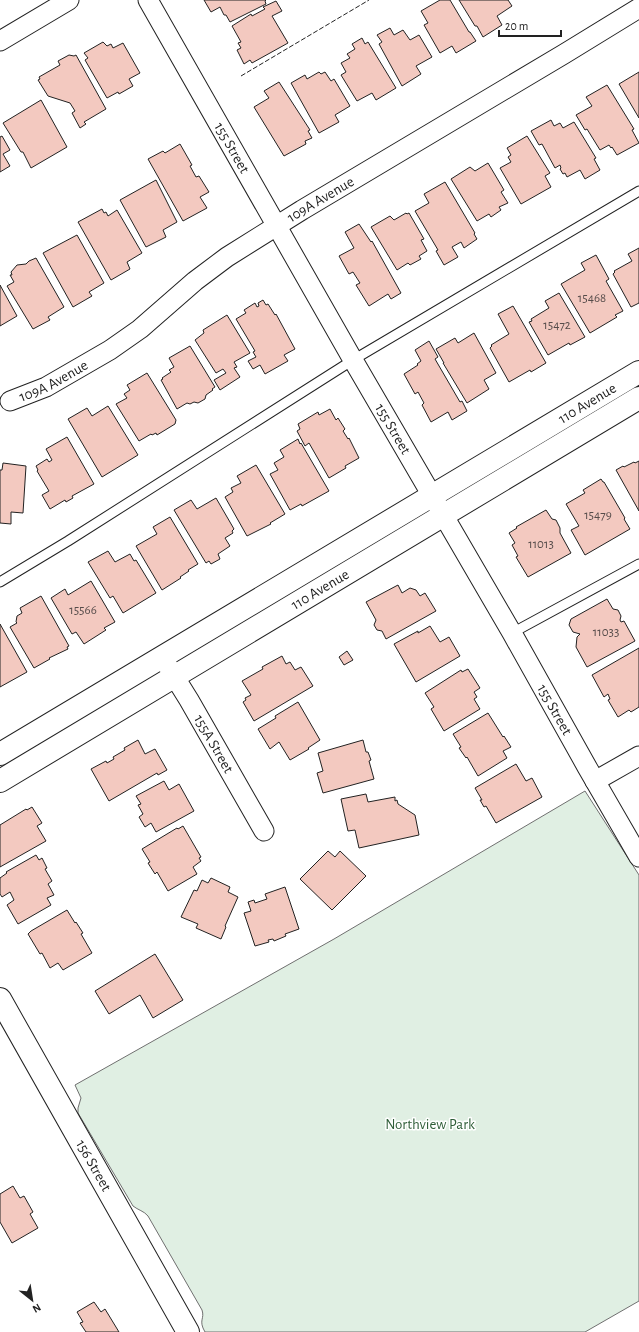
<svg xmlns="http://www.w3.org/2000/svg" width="639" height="1332" font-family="'Alegreya Sans',sans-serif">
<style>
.green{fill:#e0efe3;stroke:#6f6f6f}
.building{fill:#f3c9c0;stroke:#222}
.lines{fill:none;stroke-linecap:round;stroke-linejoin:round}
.lane-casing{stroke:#222;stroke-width:11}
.street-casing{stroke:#222;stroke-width:21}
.secondary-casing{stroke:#222;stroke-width:24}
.lane{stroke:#fff;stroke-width:9}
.street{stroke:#fff;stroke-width:19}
.secondary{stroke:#fff;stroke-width:22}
.fence{stroke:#222;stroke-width:1;stroke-dasharray:5 2;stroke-linecap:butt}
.labels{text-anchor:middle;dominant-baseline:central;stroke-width:3;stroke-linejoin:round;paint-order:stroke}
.number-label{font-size:13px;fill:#564c4a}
.street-label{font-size:15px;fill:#222;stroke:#fff}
.park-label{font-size:15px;fill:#2f5e38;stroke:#fff}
</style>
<rect width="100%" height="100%" fill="#fff"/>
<path class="green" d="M585 791 639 875V1301L585 1332H205C198 1320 205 1319 202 1310L148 1216C144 1211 138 1210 133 1206L78 1113V1108L81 1098 75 1085 334 939Z"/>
<path class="building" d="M204 0H266L265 1 266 4 230 22 226 15H224L220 7 211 12Z
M440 0H450L469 32H470L476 41 456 53 452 46 440 53 424 25 428 23 421 11Z
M459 0H508L512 6 497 16 502 25 483 37 477 26H475Z
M276 1 282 11 272 16 288 43 252 63 250 60 244 64 237 50 241 48 238 43 241 42 232 26 251 14 252 16 265 9 263 7Z
M390 28 394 35 403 30 410 40 419 35 432 57 416 66 421 74 402 86 379 44 382 42 377 35Z
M362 38 365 44 368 42 396 88 376 100 372 93 357 101 341 75 346 72 341 63 350 58 347 54 355 49 352 44Z
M103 42 107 46 111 44 113 48 123 43 140 73 129 79 133 86 119 94 118 92 107 98 85 60 88 58 84 53Z
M69 55 74 56 76 55 106 109 84 122 86 124 80 128 72 113 75 111 70 103 48 96 38 80 40 79 39 77 60 65 58 61Z
M319 72 321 74 325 72 331 81 334 79 350 106 335 115 339 122 319 133 291 83 305 75 307 79Z
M639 72V118L619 84Z
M279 82 310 130 308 131 312 138 305 141 306 144 284 156 254 107 269 98 264 91Z
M607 85 634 129 632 130 639 143 617 155 612 147 611 148 609 145 600 150 587 129 585 130 576 115 592 106 586 97Z
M41 100 67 147 31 168 23 152H21L3 123Z
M551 120 554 126 560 123 563 128 574 122 596 158 594 159 600 170 585 179 580 170 567 177 565 173 563 174 560 169 561 168 560 165 555 168 542 144 539 145 531 131Z
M2 136 10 150 3 154 10 166 0 172V137Z
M527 136 550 173 545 176 551 187 521 204 500 168 511 162 508 157 511 155 507 148Z
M180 144 192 165 190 166 196 177 199 176 209 192 200 197 207 208 183 221 148 159 163 151 165 153Z
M488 163 504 190 501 192 508 203 499 207 501 210 491 217 489 214 477 221 451 179 470 167 475 171Z
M156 180 177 222 163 230 166 237 146 247 120 200Z
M445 182 475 233 474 234 477 239 464 248 461 242 452 247 458 257 444 265 436 251 438 250 415 211 429 203 424 194Z
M102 209 104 213 106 212 108 216 117 210 142 253 127 262 130 269 111 280 78 222Z
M406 213 407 214 409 213 424 239 421 240 427 251 419 256 421 259 410 265 408 263 397 270 371 227 390 216 394 220Z
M359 224 371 242 372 241 401 293 391 299 388 294 369 306 356 285 360 283 353 272 349 274 339 256 354 248 345 232Z
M77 235 104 283 89 292 92 296 73 307 43 253Z
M639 248V303L631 307 613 274 615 272 614 271 632 261 628 254Z
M596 255 609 279 606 281 623 311 615 315 617 317 590 333 561 284 585 270 581 263Z
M36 258 64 307 48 317 50 320 33 329 7 286 14 282 10 275H12L11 272 17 265 26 264 29 261Z
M0 285 17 316 0 326Z
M559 293 585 337 570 345 569 343 548 355 529 322 532 321 531 319 549 308 545 301Z
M263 300 266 305 268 304 275 315 276 314 295 349 284 355 288 361 265 374 260 365 253 369 248 361 256 357 253 352 255 351 236 319 246 313 244 310 255 303 257 307 259 306 258 303Z
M513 306 546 363 531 372 530 370 509 382 490 348 492 346 491 345 509 334 498 314Z
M227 315 250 353 234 362 237 367 234 368 240 377 220 390 214 380 226 373 223 369 216 373 195 340 204 333 203 330Z
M474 333 496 373 484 380 489 389 467 403 443 363H444L436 349 455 338 458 343Z
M429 341 438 357 435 359 460 402 462 401 467 411 452 420 448 412 431 422 422 405 424 403 418 392 415 394 404 374 418 365 417 364 421 361 415 350Z
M190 346 215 387 212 389 213 390 206 395 205 399 198 403 194 402 190 404 187 403 177 409 161 380 163 379 162 378 171 372 169 370 174 367 169 358Z
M147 373 176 420 175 424 157 435 156 433 152 435 151 434 139 441 116 404 127 398 124 394 130 390 127 385Z
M108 406 138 455 102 477 68 419 87 408 92 416Z
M330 409 336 420 338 418 345 429 343 431 348 439 349 438 359 458 345 466 346 468 329 478 309 443 305 446 297 431 300 429 298 424 318 412 319 415Z
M67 437 94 484 72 496 73 498 66 502 65 500 50 509 42 495 49 491 37 471 38 470 36 466 47 459 49 462 52 460 46 449Z
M298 439 300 444 301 443 329 491 302 506 301 504 290 510 270 474 278 470 274 463 284 457 280 450Z
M639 461V511L616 470 623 466 624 467 634 462 635 463Z
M3 463 26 466 23 513 11 512V524L0 523V470H2Z
M256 465 285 514 270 523 271 524 247 536 225 497 233 492 231 488 241 483 237 476Z
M601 479 603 482H604L625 518 624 519 630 529 585 555 571 530 579 526 566 504 585 493 583 490Z
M216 498 234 529 232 531 233 533 225 538 230 546 218 554 220 559 211 564 209 561 206 563 174 510 191 500 197 509Z
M546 510 552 519 556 520 560 528V533L571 553 528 577 516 557 518 556 512 545 515 543 509 533 517 528 516 527Z
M170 517 198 564 188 570 189 571 180 577 181 578 162 590 136 546 157 534 153 527Z
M108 551 115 562 130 554 134 561 136 560 156 593 123 613 113 596 110 598 88 562Z
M91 581 115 622 104 628 106 630 84 644 76 632 72 634 51 598 65 589 68 595Z
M398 585 402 593 410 588 416 590 420 596 425 593 436 611 386 639 382 631 377 630 374 625 376 620 366 602Z
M41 596 69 646 67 647 68 649 49 658 50 659 34 668 10 627 17 623 16 622 17 616 22 613 20 608Z
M607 599 613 609 618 610 621 616 620 620 621 622 624 621 635 641 587 667 576 647 577 637 580 634 573 632 569 625 571 619Z
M0 624 27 672 0 687Z
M430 626 440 642 449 637 460 656 416 682 394 644 418 631V633Z
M639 648V707L631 712 629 710 618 717 608 700 610 699 608 694 604 697 592 675Z
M347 651 353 660 344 665 339 657Z
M282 656 286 664 290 662 295 670 301 667 313 686 254 721 243 702 246 700 245 698 251 695 242 681 263 669 262 667Z
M468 669 480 688 474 692 477 697 474 699 480 709 444 731 431 709 434 707 425 693 461 670 462 672Z
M298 702 320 740 308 748 309 749 290 760 279 742 270 749 258 729 276 718 275 716Z
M488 713 503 737 504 736 511 747 503 751 507 758 478 776 467 757 466 758 459 748 461 747 453 734Z
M138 740 145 754 155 749 167 770 158 775 157 773 109 801 91 769 106 761 107 763 114 759 113 757 125 750 124 748Z
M363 740 366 752H368L371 760 369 761 374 779 323 793 317 773 323 771 318 753Z
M516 764 526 781 532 778 542 797 496 823 486 806 484 807 480 800H482L475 788Z
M164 781 169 790 179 784 194 811 156 832 151 823 145 827 139 817 143 814 138 805 141 804 136 796Z
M366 794 368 802 395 797V801L397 800 398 804 415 815 419 835 359 848 355 830 348 831 341 799Z
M32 807 42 823 37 826 46 841 0 867V825L26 809 27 810Z
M183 826 201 857 199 858 201 861 193 867 197 874 168 891 157 872 155 874 148 863 150 862 142 849 177 828 178 829Z
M328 851 335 857 340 851 366 876 332 910 300 879Z
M36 855 39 860 42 858 47 868 45 869 52 881 48 884 54 895 47 898 51 905 18 924 7 905 14 900 10 892 2 897 0 894V878L7 873 6 872Z
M211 878 230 887 228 892 238 897 225 926 226 927 221 939 196 928 198 924 181 917 194 890 197 891 202 880 208 883Z
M285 887 299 929 285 934 286 936 274 941 273 939 268 940 269 942 255 946 244 913 251 911 248 902 254 900 255 903 267 899 265 894Z
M67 910 75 923 76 922 83 933 81 934 92 953 63 970 58 963 50 968 42 953 40 954 28 934 31 931Z
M155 954 183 1000 153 1018 140 995 109 1014 95 991Z
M13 1186 20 1198 24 1196 33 1212 30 1214 38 1228 12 1243 0 1222V1194Z
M94 1302 101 1312 105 1309 119 1332H86L80 1323 83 1322 77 1312Z"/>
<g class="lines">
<defs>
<path id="lane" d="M0 582 68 541 353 360 639 191
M512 633 639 564"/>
<g id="street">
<path id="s1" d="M148 0 353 360 512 633 587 767 639 857"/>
<path d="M0 41 69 0"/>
<path id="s2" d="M10 401 46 387 110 350 140 329 195 281 227 257 302 210 564 54 639 8"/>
<path id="s3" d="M166 663 189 700 264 831"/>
<path d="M595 781 639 756"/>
</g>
<g id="secondary">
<path id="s4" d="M0 754 639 372"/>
<path id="s5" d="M0 781 639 398"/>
<path id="s6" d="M0 999 188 1332"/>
</g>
</defs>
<use href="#lane" class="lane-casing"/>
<use href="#street" class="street-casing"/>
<use href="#secondary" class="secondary-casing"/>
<use href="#lane" class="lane"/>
<use href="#street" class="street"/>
<use href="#secondary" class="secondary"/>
<path class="fence" d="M241 76 369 0"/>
</g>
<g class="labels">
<g class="number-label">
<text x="592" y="298">15468</text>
<text x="557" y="325">15472</text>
<text x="598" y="515">15479</text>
<text x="541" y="544">11013</text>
<text x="83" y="610">15566</text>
<text x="606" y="632">11033</text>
</g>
<g class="street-label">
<text stroke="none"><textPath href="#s1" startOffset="170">155 Street</textPath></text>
<text stroke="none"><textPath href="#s2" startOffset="372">109A Avenue</textPath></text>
<text stroke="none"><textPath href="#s2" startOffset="48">109A Avenue</textPath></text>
<text stroke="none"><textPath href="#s4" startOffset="684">110 Avenue</textPath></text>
<text stroke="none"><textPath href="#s1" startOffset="494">155 Street</textPath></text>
<text stroke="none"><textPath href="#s5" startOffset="373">110 Avenue</textPath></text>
<text stroke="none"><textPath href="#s1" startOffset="818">155 Street</textPath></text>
<text stroke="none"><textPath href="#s3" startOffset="94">155A Street</textPath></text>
<text stroke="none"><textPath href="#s6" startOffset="191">156 Street</textPath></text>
</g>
<g class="park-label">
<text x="430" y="1124">Northview Park</text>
</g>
</g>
<g transform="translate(32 1300) rotate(150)" stroke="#ffffff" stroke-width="3" paint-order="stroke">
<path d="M0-3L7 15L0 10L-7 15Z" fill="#222222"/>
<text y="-6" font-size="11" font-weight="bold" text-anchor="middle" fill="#222222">N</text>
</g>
<path d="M499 30v6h62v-6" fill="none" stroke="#222222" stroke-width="2"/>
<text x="505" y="30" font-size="12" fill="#222222" stroke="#ffffff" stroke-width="3" paint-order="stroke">20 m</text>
</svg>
